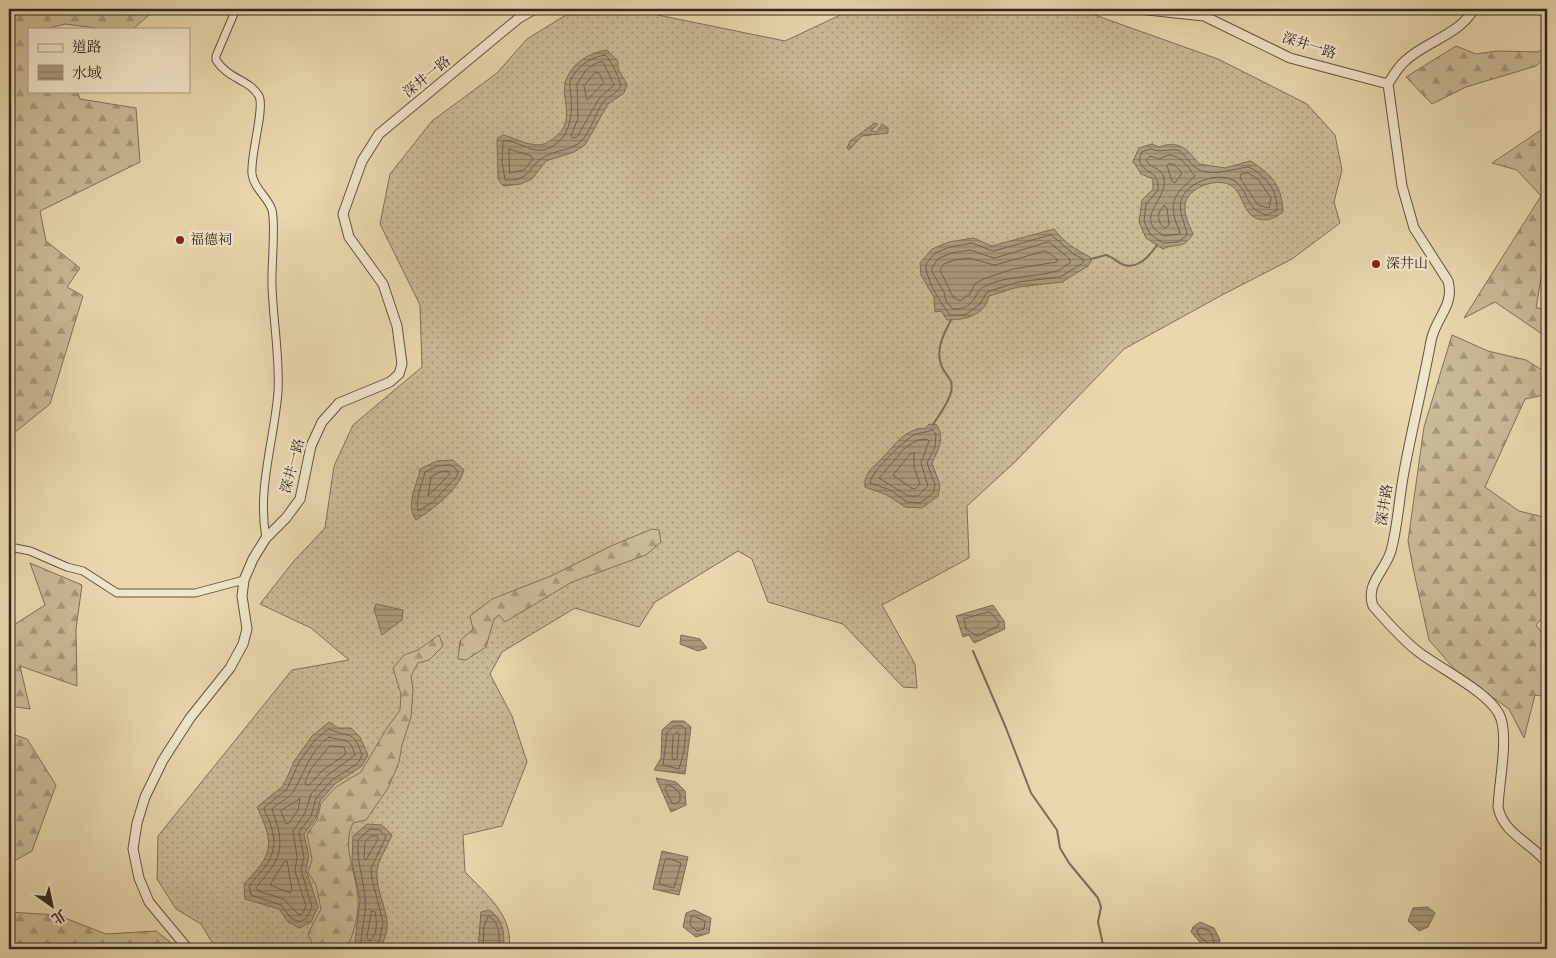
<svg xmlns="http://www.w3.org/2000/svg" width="1556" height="958" font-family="'IM FELL English','Noto Serif TC',serif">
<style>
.grass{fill:url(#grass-dots);stroke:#80705a}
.forest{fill:url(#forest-firs);stroke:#80705a}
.water{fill:url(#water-rules);stroke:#7c6c57}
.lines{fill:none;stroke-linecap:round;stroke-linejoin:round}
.shore{stroke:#70604e;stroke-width:1}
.stream{stroke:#7c6c57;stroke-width:2}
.minor-casing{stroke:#625242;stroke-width:9}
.tertiary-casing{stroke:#625242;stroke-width:11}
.minor{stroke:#f1e6ca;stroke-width:7}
.tertiary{stroke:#f1e6ca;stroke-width:9}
.poi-dot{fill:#8f2418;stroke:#f1e6ca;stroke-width:2}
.labels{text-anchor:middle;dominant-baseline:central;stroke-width:5;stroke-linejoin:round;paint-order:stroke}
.street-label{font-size:14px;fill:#35261e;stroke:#f1e6ca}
.poi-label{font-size:14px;fill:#35261e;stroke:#f1e6ca;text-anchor:start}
</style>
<defs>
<pattern id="grass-dots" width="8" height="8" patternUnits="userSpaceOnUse" patternTransform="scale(1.25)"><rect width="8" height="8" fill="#caba96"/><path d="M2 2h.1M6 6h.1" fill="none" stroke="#a5977a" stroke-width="1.8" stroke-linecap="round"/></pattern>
<pattern id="forest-firs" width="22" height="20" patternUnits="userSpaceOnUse" patternTransform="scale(1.25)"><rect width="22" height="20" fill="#caba96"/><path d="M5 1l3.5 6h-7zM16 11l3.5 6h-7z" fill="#a5977a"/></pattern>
<pattern id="water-rules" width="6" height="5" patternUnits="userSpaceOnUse" patternTransform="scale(1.25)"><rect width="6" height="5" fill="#ac9b7d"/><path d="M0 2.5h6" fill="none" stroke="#8d7e66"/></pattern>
</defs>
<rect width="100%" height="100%" fill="#e9d8ae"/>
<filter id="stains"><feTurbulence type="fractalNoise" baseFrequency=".004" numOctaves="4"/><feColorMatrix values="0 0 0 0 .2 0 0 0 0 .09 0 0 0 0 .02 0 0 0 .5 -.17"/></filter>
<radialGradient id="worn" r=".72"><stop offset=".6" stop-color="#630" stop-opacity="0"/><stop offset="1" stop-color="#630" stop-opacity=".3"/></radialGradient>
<path class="grass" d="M853 9H1078L1218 59 1307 104 1335 135 1342 170 1334 202 1340 223 1292 259 1222 295 1124 349 1015 462 967 506 969 558 882 605 915 664 917 688 903 687 843 624 768 602 752 559 738 551 655 602 639 627 575 608 502 652 490 674 512 716 527 762 502 826 463 835 465 872C486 894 514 916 509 949H216L201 924 176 909 157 879 158 836 292 670 349 660 311 628 260 604 293 562 325 528 334 466 353 425 422 367 420 305 380 224 390 174 432 121 497 73 527 39 566 15 653 14 785 41Z"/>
<path class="forest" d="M9 9H156L133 29H104L65 24 46 29H29V91H77L80 99 136 108 140 162 40 211 46 241 80 268 67 287 83 296 50 404 9 437Z
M1456 46 1476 54 1497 51 1538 52 1547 46V56L1536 66 1466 87 1432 104 1406 77Z
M1547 126V267L1542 272 1536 308 1547 309V335L1545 336 1495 302 1464 318 1541 196 1517 170 1492 163Z
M1452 335 1488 351 1526 360 1547 373V398L1544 395 1525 399 1485 487 1519 511 1547 518V612L1536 625 1547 640V697L1535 695 1524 738 1509 709 1457 672 1429 640 1413 568 1408 541 1424 427Z
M652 529 659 530 661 542 646 555 572 582 505 622 499 615 494 619 486 647 466 660 458 659 460 641 473 629 470 616 492 599 551 576 611 546Z
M30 563 82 585 76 629 77 686 20 666 30 709 9 706V628L45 605Z
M439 635 443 646 429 660 418 663 411 676 413 689 411 717 402 745 399 762 388 788 366 820 353 823C341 848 357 873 358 900 359 916 353 934 347 949H315L308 934 321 909 316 885 308 872 312 860 307 834 317 820 321 803 336 787 361 772 387 728 400 710 401 694 393 668 404 655 418 650Z
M9 733 27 739 56 785 32 851 9 864Z
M9 912 57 915 106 934 156 931 179 949H9Z"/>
<path class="water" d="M607 50 618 61V69L627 84 624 93 608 104 585 145 574 152 546 161 532 179 521 184 503 186 498 179 497 139 503 135C515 138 532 148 544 144 547 143 551 140 554 138 578 121 559 96 566 80 573 62 589 53 607 50Z
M875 123 878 124 871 131 877 132 882 124 888 128V133L862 136 849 150 847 148 850 141Z
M1152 144 1159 147C1178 140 1187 148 1199 164L1225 168 1250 161C1272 174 1282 186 1283 212 1274 219 1262 224 1251 215 1243 208 1241 192 1232 186 1219 177 1191 186 1186 201 1182 213 1189 224 1193 234 1182 251 1177 242 1163 249L1146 238 1139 222 1142 200 1153 189V179L1141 174 1133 161 1139 148Z
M1054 229C1064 242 1076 250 1090 257L1091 261 1088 266 1062 282 1018 287 989 296C985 316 964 320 947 320L941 311 935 312 934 297 921 275 920 263 932 249 949 242 973 238 992 246Z
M929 424 937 425C945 439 938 450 932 463L940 485 938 496 922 508 905 507 887 495 865 487C863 473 874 467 882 458 896 444 904 429 926 428Z
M453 460 464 470C458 491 434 508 416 520 405 504 417 486 420 469L437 461Z
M376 604 403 610 402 620 382 635 374 609Z
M993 605 1004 621 1005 629 974 643 969 635 963 637 956 616Z
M681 635 700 639 707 648 698 651 680 644Z
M672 721H684L691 727 685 774 654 770 661 758 662 730Z
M329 722 338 728H351L360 737 368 755 362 766 335 784 320 801 316 818 304 834 309 857 306 869 318 907 311 922 300 928 288 922 279 909 245 899 244 884C273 854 275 845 257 807L283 786 295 760 312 736Z
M656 778 676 782 685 791 686 805 671 812Z
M367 824 382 825 392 835C388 845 377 863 377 871 375 899 400 924 378 949H357L355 941 360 900 352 862 353 836Z
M662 851 688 857 679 895 653 889Z
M1428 907 1435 913 1428 927 1419 931 1408 921 1413 908Z
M489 910C504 920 504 932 504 949H478L481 912Z
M694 910 711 918 709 933 696 937 683 927 686 913Z
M1200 922 1214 928 1220 940 1217 949H1206L1191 932 1193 927Z"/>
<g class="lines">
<path class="shore" d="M605 55C613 62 617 75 621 85 618 93 610 95 604 101 595 112 592 131 581 141 573 150 556 150 546 156 528 164 532 182 505 180L502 162 503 141C517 139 532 155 547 149 569 140 573 118 571 97 571 93 569 86 570 82 575 67 591 57 605 55Z
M603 62 614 85 600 97 577 137 573 138 571 136 578 118 577 84 586 70 596 63Z
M596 72 599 73 604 83 587 100 584 86Z
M509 149 531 156 533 159 524 170 510 173Z
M1151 149C1160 153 1168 149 1179 150 1185 155 1189 162 1195 167 1209 179 1234 168 1249 167 1265 176 1278 190 1277 210L1267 215C1245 209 1250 194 1236 182 1221 170 1185 182 1181 201 1178 215 1186 223 1187 235L1178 242 1163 243 1150 234 1144 221 1146 204 1158 190C1159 168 1146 177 1139 160L1142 152Z
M1169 155C1182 156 1188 167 1195 176 1183 188 1168 196 1175 219 1176 224 1179 228 1180 234L1164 236C1132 218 1168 201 1164 178 1162 167 1150 169 1146 160L1150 156 1159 159Z
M1169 164H1174L1182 173 1175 183 1172 181 1167 166Z
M1248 173 1258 179 1271 198 1269 208 1258 205 1240 178 1241 174Z
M1164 206 1167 208 1169 225 1165 228C1157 223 1156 212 1164 206Z
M1051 235 1075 255 1083 259V263L1060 277 1018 282 987 292 980 304 965 315H950C942 305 925 279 926 264L935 253 950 247 972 243 993 251Z
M1049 242 1070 259V263C1065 265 1061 270 1057 271 1033 278 1008 275 985 286 973 291 977 310 953 309L946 301 944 292 932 272V267L939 258 952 253 970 250 994 258Z
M1046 251 1057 259V262L1013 269 983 279 975 284 970 294 960 301 953 297 940 270 944 264 954 260 969 258 994 265Z
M932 430 936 434 935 447 927 463 935 485 933 493 920 503 907 502 890 490 870 483C871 472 903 441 914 435 920 432 926 433 932 430Z
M918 440 927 439 929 441 921 463 928 486 918 496H908L879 478 905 448Z
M914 453V467L920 484 915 489 911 488 893 475 910 454Z
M451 465 458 471 457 476 433 502 418 511C415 499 422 485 425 472L438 466Z
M440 472 448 471 450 474 428 496 431 477Z
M990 612 999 622 998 626 977 636 966 629 964 619Z
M674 726H682L686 730 684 751 679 769 663 765 667 733Z
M329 729C349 739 353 728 362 755L358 763 332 780 316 798 311 816 299 832 304 857 301 870 312 907 307 918 299 922 291 918 281 905 251 895 249 886C266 865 280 855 271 826 270 820 265 814 264 808L287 789 299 762 315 740Z
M677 732 679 734 677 758 674 760 672 757 673 736Z
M329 737C344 742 350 736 355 755L328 775 311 794 305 813 293 831 297 857 295 871 306 906 303 913 299 915 284 899 258 891 256 888C273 866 286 855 277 824 276 819 273 815 272 809 278 803 288 799 293 792 305 773 309 751 329 737Z
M330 746 344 747 346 754 323 770 309 785H306L305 782 311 769Z
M668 785 673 787 680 793V801L675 804 672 803 665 789Z
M300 799 298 810 289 823 286 824 281 811Z
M371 836H377L378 839 366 860 364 858 365 842Z
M668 858 681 863 674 888 659 884 665 860Z
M287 861 292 890 290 893 270 885 284 862Z
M372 911 375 912C377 922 378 935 369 941L367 938Z
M694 916 705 921 704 929 697 931 690 925 691 917Z
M1201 928 1210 931 1214 941 1212 946 1200 937 1197 931Z
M361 949C360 932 367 915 365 898 363 876 357 864 358 840L370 829 380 830 386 837 371 868 372 879 383 922 380 939 375 949
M483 949 484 926 488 916C501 923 499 936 499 949"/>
<path class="stream" d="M1091 259 1106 255C1113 257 1118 263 1124 265 1139 269 1150 255 1157 245
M933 425C939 414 955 396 951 382 950 378 945 373 943 369 934 352 943 335 951 320
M973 651 1006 728 1031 793 1057 830 1060 848 1069 863 1098 898 1101 907 1098 922 1104 949
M381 946 385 949"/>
<defs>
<path id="minor" d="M236 9 216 56V60C229 80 249 79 259 96 265 109 250 155 252 174 254 189 268 197 272 210 276 225 271 268 272 286 273 319 280 359 278 392 274 442 257 488 266 538
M9 550 15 548 30 551 67 567 83 571 117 593H195L244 580"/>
<path id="tertiary" d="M1138 9 1204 16 1290 58 1388 84
M1388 84 1402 186 1414 228 1448 281C1455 306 1435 318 1431 341 1423 385 1412 428 1404 472 1399 498 1398 525 1391 551 1385 571 1365 584 1373 606 1386 621 1400 637 1416 650 1438 668 1494 694 1501 719 1508 740 1499 783 1498 807 1503 834 1532 843 1547 863
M1388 84C1393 76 1398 67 1405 61 1426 41 1458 36 1474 9
M188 949 149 902 139 878 133 849 137 823 145 797 163 760 190 718 230 668 243 644 247 629 242 596 244 580 253 559 266 538 286 518 300 499 311 446 322 422 339 403 390 382 399 374 402 364 397 326 383 284 349 237 343 214 362 161 379 134 519 18 535 9"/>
</defs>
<use href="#minor" class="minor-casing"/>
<use href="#tertiary" class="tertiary-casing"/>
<use href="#minor" class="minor"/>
<use href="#tertiary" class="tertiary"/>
</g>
<g class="poi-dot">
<circle cx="180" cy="240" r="5"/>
<circle cx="1376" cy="264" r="5"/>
</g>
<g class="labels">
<g class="street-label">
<text transform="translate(1309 46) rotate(18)">深井一路</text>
<text transform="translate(427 77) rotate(-39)">深井一路</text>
<text transform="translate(293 466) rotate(-75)">深井一路</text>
<text transform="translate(1385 505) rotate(-81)">深井路</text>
</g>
<g class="poi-label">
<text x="190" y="240">福德祠</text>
<text x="1386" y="264">深井山</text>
</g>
</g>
<rect width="1556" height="958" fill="none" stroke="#e9d8ae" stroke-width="30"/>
<rect x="10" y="10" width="1536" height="938" fill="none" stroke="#35261e" stroke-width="2.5"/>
<rect x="15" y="15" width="1526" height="928" fill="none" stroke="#35261e"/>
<rect x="28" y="28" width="162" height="65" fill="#f1e6ca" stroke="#a69985"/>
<rect x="38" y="44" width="25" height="8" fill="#f1e6ca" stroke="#a69985"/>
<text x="72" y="52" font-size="15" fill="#35261e">道路</text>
<rect x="38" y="65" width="25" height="15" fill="url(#water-rules)" stroke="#a69985"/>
<text x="72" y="78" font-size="15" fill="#35261e">水域</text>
<g transform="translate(52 906) rotate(147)" stroke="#f1e6ca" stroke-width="4" paint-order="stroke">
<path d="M0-4L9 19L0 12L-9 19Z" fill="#35261e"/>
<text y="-8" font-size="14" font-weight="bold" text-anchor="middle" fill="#35261e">北</text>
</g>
<rect width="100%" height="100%" filter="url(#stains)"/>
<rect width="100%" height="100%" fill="url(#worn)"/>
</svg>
